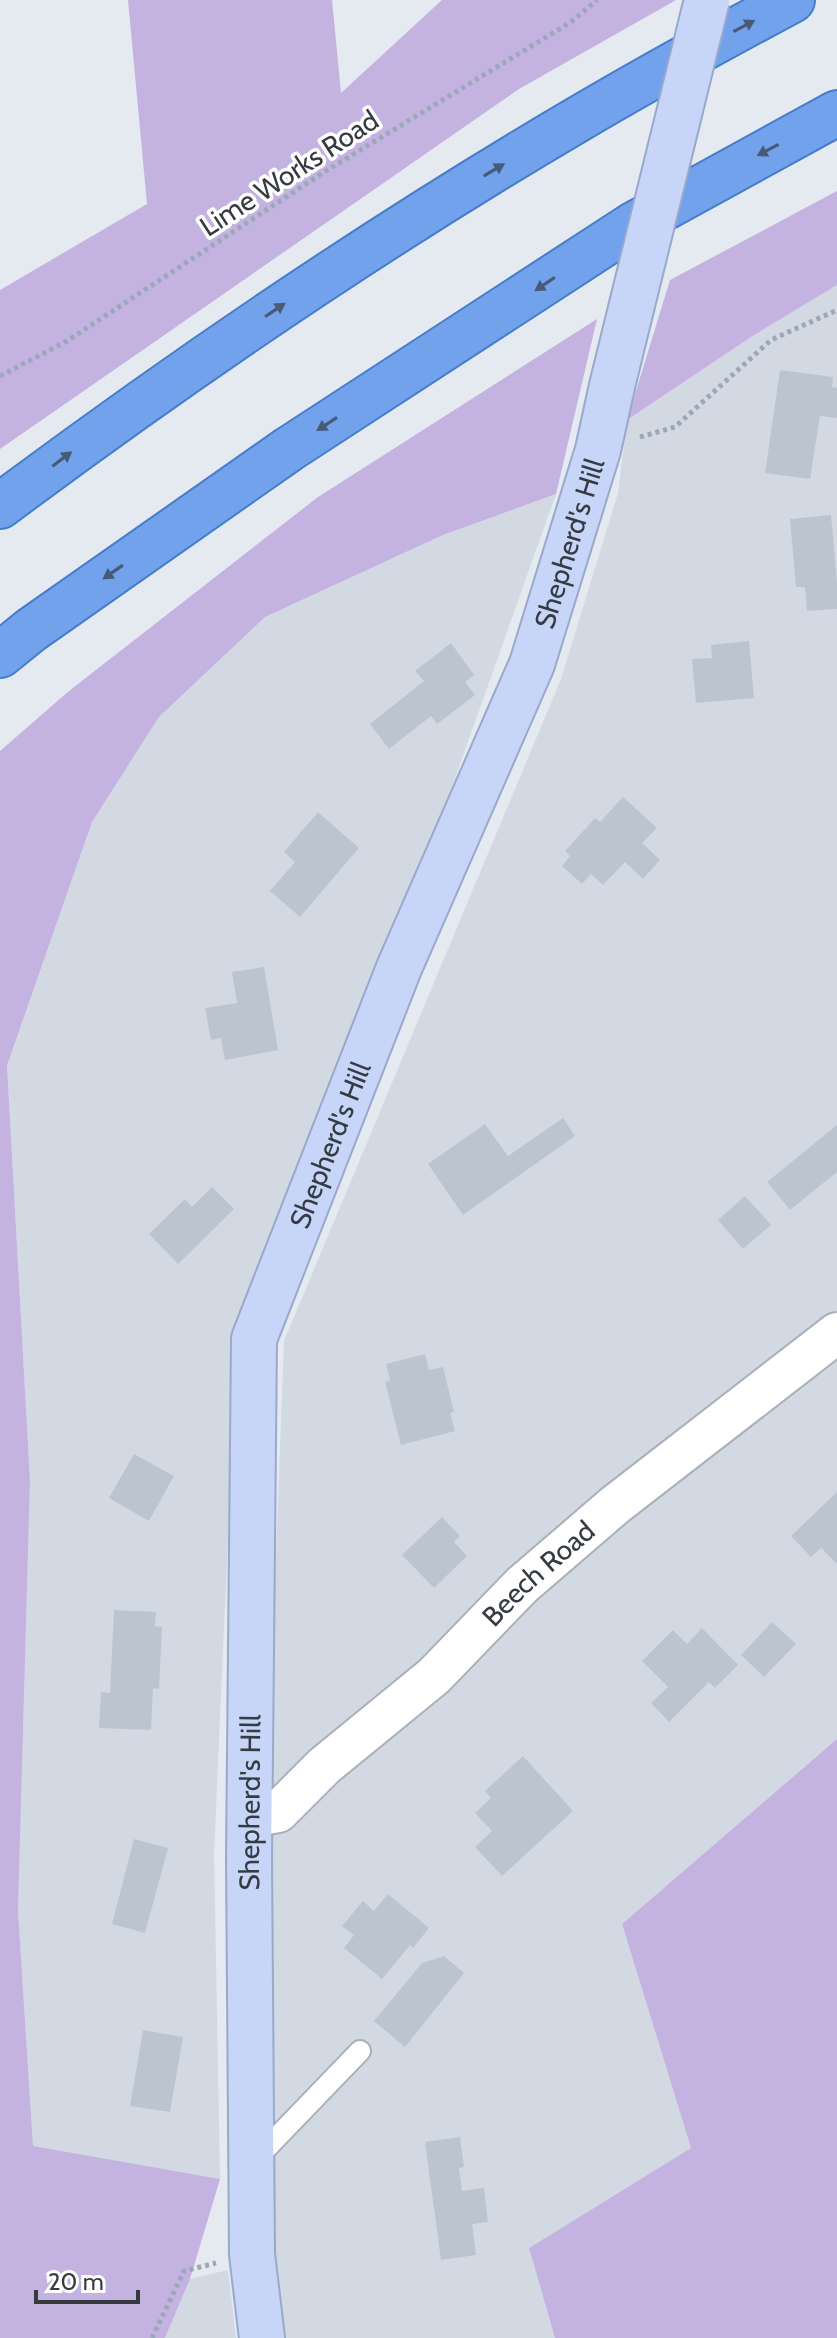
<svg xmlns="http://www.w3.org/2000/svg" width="837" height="2338" font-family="Cabin,sans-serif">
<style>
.residential{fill:#d3d9e3}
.green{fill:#c4b2e0}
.building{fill:#bbc5d0}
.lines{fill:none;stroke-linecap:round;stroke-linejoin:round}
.service-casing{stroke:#a8b0ba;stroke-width:24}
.minor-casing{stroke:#a8b0ba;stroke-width:44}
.secondary-casing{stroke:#99a9cb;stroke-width:48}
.motorway-casing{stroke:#457dca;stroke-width:48}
.path{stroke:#9ba8ba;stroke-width:5;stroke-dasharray:4 4;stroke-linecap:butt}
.service{stroke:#fff;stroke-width:20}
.minor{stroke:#fff;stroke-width:40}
.secondary{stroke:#c7d5f8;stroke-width:44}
.motorway{stroke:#73a2ed;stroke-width:44}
.secondary-bridge-casing{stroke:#99a9cb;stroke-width:48;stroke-linecap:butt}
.secondary-bridge{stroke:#c7d5f8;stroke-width:44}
.oneway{fill:#485a75}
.labels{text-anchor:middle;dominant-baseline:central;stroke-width:7;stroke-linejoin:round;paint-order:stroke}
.street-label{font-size:28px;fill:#353b41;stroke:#fff}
</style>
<rect width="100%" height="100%" fill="#e5e9f0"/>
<path class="residential" d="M837 285V1739L622 1924 691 2148 529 2248 555 2338H285L266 2219 268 1772 284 1341 561 679 618 493 627 420 751 337Z
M556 494 448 798 348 1057 234 1404 214 1853 220 2179 33 2147 18 1911 30 1481 7 1067 92 822 159 717 265 617 443 535Z
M228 2270 236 2338H165L190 2279Z"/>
<path class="green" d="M128 0H332L341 93 442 0H676L519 89 0 449V290L147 204Z
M837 191V285L751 337 627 420 670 280Z
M597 319 556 494 443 535 265 617 159 717 92 822 7 1066 30 1481 18 1911 33 2146 220 2179 190 2279 165 2338H0V751L69 691 318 497Z
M837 1739V2338H555L529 2248 691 2148 622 1924Z"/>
<path class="building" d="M780 370 833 377 832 387 837 388V418L820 416 810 479 765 473Z
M831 515 837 583V609L807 611 805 587H796L790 519Z
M749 641 754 698 696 703 692 659 712 658 711 645Z
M451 643 474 675 465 682 475 695 437 724 431 716 389 749 370 724 424 681 415 671Z
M623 797 657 828 642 843 660 860 643 879 625 862 603 885 591 874 582 884 562 866 570 856 565 851 595 818 600 822Z
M318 812 359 848 300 917 270 891 295 862 284 852Z
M264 967 278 1050 225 1060 221 1038 211 1040 205 1008 237 1003 232 972Z
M563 1118 575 1136 463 1215 428 1164 485 1124 508 1156Z
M837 1125V1172L790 1210 767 1182Z
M212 1187 234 1209 178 1264 149 1234 185 1199 192 1207Z
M745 1196 771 1225 743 1249 718 1220Z
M425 1354 429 1370 443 1367 454 1412 450 1413 455 1431 401 1445 385 1382 390 1380 386 1364Z
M134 1454 174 1476 149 1521 109 1498Z
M837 1492V1564L821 1548 811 1557 791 1536Z
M442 1517 460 1536 454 1542 467 1556 434 1588 402 1555Z
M114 1610 156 1612 155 1626 162 1627 159 1689 153 1688 151 1730 99 1728 101 1692 110 1693Z
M772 1622 796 1644 764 1677 741 1655Z
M702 1628 738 1665 715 1688 709 1682 669 1722 651 1703 668 1687 642 1661 673 1630 687 1644Z
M523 1756 573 1811 502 1876 475 1847 492 1831 475 1813 491 1798 485 1791Z
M134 1839 168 1848 145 1933 112 1924Z
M388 1894 429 1928 413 1948 410 1945 382 1979 344 1948 354 1935 342 1926 363 1901 374 1911Z
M444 1956 464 1973 405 2047 374 2021 422 1963Z
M143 2030 183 2037 170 2112 130 2106Z
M460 2137 464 2167 459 2168 462 2191 484 2188 488 2222 472 2224 476 2255 441 2260 425 2142Z"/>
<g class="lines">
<defs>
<path id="service" d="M254 2161 360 2051"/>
<g id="minor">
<path id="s1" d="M250 1817 278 1812 324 1766 434 1676 522 1585 615 1505 837 1333"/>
</g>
<g id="secondary">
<path id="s2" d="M262 2338 252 2254 249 1857 254 1339 399 968 532 664 598 450 612 386"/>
</g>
<path id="motorway" d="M0 506C185 368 376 238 575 121 646 79 719 39 792 0
M0 655 31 630 289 449 633 225 837 113"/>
</defs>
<use href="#service" class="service-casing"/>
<use href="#minor" class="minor-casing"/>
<use href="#secondary" class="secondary-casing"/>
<use href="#motorway" class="motorway-casing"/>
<path class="path" d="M0 376 67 341 324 172 571 22 597 0
M640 437 675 427 771 340 837 310
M152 2338 184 2271 216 2263"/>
<use href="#service" class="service"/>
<use href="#minor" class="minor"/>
<use href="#secondary" class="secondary"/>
<use href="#motorway" class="motorway"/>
<defs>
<path id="secondary-bridge" d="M612 386 707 0"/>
</defs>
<use href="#secondary-bridge" class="secondary-bridge-casing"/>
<use href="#secondary-bridge" class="secondary-bridge"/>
</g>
<defs><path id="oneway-solid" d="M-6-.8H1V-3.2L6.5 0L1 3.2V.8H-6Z" transform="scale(2)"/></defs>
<g class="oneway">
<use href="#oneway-solid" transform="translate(744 26) rotate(-28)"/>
<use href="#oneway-solid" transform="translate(768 150) rotate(152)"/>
<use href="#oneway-solid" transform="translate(494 170) rotate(-31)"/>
<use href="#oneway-solid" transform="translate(545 284) rotate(146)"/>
<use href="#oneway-solid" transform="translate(275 310) rotate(-34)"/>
<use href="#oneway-solid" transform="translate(327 424) rotate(147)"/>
<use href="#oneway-solid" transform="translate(62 459) rotate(-37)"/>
<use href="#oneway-solid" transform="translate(113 572) rotate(145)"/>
</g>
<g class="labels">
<g class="street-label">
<text transform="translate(289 173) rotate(-33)">Lime Works Road</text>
<text stroke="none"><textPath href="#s2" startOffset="1856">Shepherd's Hill</textPath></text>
<text stroke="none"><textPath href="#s2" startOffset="1208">Shepherd's Hill</textPath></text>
<text stroke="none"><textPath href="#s1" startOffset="382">Beech Road</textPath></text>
<text stroke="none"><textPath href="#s2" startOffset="536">Shepherd's Hill</textPath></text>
</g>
</g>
<path d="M36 2290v12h102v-12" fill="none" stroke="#353b41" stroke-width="4"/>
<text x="48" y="2290" font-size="24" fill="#353b41" stroke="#ffffff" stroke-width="6" paint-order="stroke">20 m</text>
</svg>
